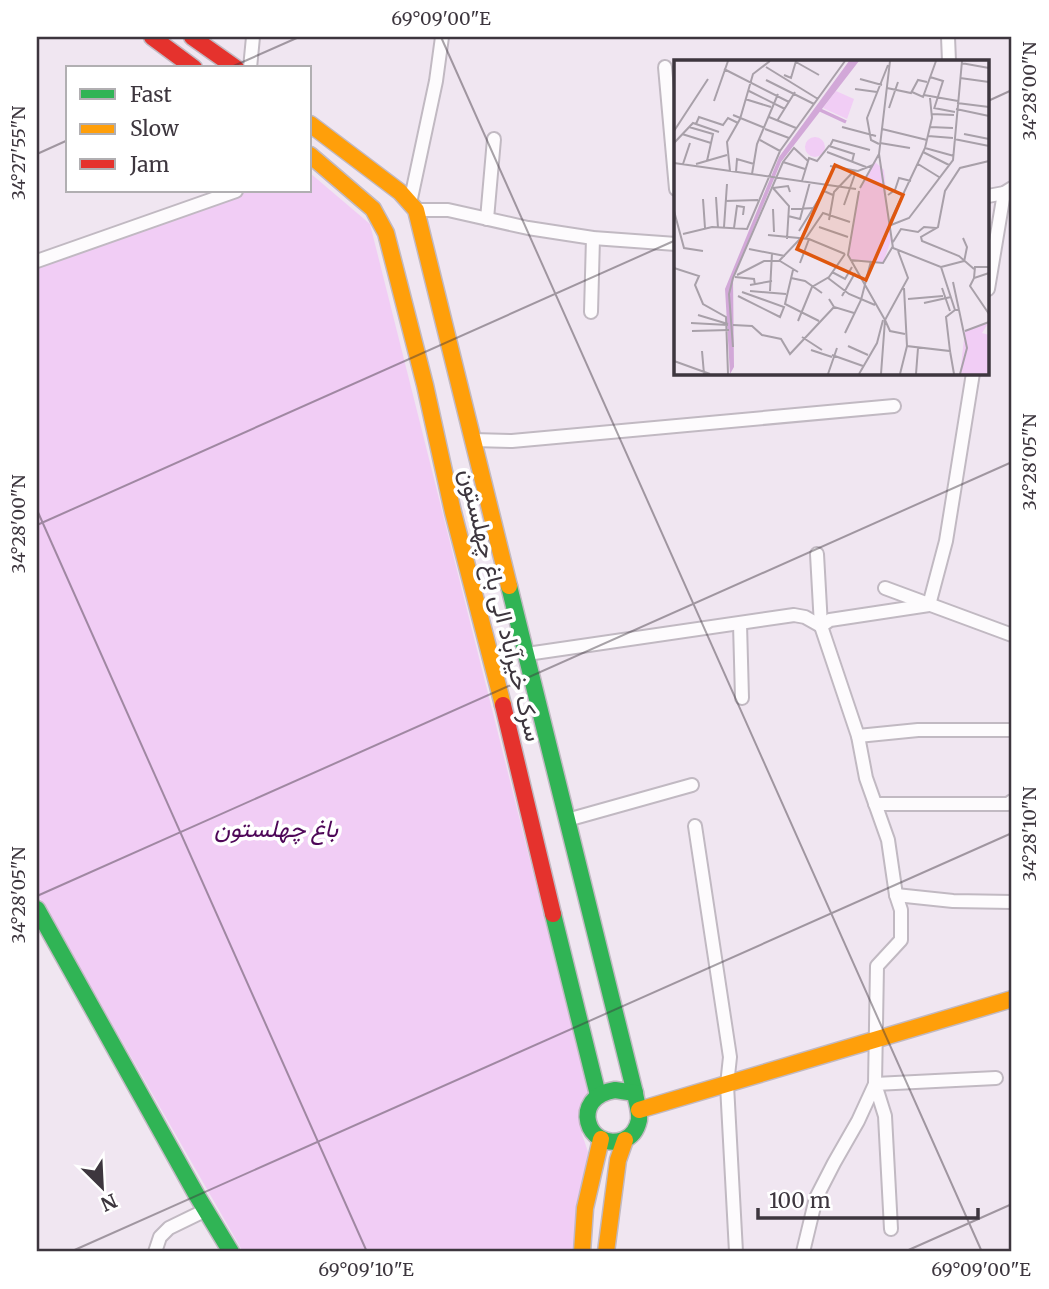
<svg xmlns="http://www.w3.org/2000/svg" width="1049" height="1289" font-family="Merriweather,Vazirmatn,serif">
<style>
.green{fill:#f1cdf5}
.lines{fill:none;stroke-linecap:round;stroke-linejoin:round}
.street-casing{stroke:#c1b9c2;stroke-width:16}
.fast-casing{stroke:#c1b9c2;stroke-width:19}
.slow-casing{stroke:#c1b9c2;stroke-width:19}
.jam-casing{stroke:#c1b9c2;stroke-width:19}
.street{stroke:#fdfbfd;stroke-width:12}
.fast{stroke:#30b455;stroke-width:16}
.slow{stroke:#ff9f0a;stroke-width:16}
.jam{stroke:#e5322d;stroke-width:16}
.ticks{fill:none;stroke:#3d363e;stroke-width:2;stroke-opacity:0.45}
.labels{text-anchor:middle;dominant-baseline:central;stroke-width:7;stroke-linejoin:round;paint-order:stroke}
.street-label{font-size:24px;fill:#3d363e;stroke:#fff}
.park-label{font-size:24px;font-style:italic;fill:#4e0758;stroke:#fff}
.inset-river{fill:none;stroke:#d2a8d8;stroke-width:3.5}
.inset-road{fill:none;stroke:#a8a0a9;stroke-width:2}
.view{fill:#df570e;fill-opacity:0.15;stroke:#df570e;stroke-width:3.5}
.inset-edge{fill:none;stroke:#3d363e;stroke-width:3.5}
.neatline{fill:none;stroke:#3d363e;stroke-width:2.5}
.ticks-label{font-size:18px;text-anchor:middle;fill:#3d363e}
</style>
<rect width="100%" height="100%" fill="#f0e6f1"/>
<path class="green" d="M310,173l60,51 218,867 -6,24v19l6,18 -11,100h-334l-206,-359v-634l198,-68h75z"/>
<g class="lines">
<defs>
<g id="street">
<path d="M948,37l1,24"/>
<path d="M665,67l11,122"/>
<path d="M250,68l3,-31"/>
<path d="M988,196l16,-3 8,-5"/>
<path d="M410,203l26,-122 6,-44"/>
<path d="M416,210h32l80,18 65,10 83,6"/>
<path d="M487,219l7,-80"/>
<path d="M37,261l199,-70"/>
<path d="M988,289l16,-96"/>
<path d="M591,312l2,-74"/>
<path d="M473,440l39,1 382,-35"/>
<path d="M885,588l127,47"/>
<path d="M740,624l2,74"/>
<path d="M821,626l9,-6 99,-15 17,-64 27,-168"/>
<path d="M527,654l267,-39 11,2 16,9"/>
<path d="M858,736l60,-6h94"/>
<path d="M875,804h133l4,-3"/>
<path d="M567,820l125,-35"/>
<path d="M695,826l35,231 -3,28 9,167"/>
<path d="M896,895l57,6 59,1"/>
<path d="M891,1229l-6,-113 -10,-32 121,-6"/>
<path d="M155,1252l5,-15 9,-9 37,-18"/>
<path d="M803,1252l13,-54 18,-35 24,-42 17,-37 2,-118 24,-26v-30l-5,-15 -8,-55 -22,-62 -8,-42 -37,-110 -4,-72"/>
</g>
<g id="fast">
<path d="M509,586l126,507"/>
<path d="M37,909l159,285 35,58"/>
<path d="M553,914l45,181"/>
<path d="M615,1090l20,3c1,8 5,18 4,27 -2,9 -7,17 -16,20 -36,12 -54,-43 -8,-50z"/>
</g>
<g id="slow">
<path d="M310,124l90,68 16,18 93,376"/>
<path d="M310,155l63,54 13,24 39,152 28,127 50,193"/>
<path d="M639,1110l373,-111"/>
<path d="M582,1252l3,-44 16,-69"/>
<path d="M606,1252l12,-92 7,-20"/>
</g>
<g id="jam">
<path d="M152,37l42,31"/>
<path d="M192,37l44,31"/>
<path d="M503,705l50,209"/>
</g>
</defs>
<use href="#street" class="street-casing"/>
<use href="#fast" class="fast-casing"/>
<use href="#slow" class="slow-casing"/>
<use href="#jam" class="jam-casing"/>
<use href="#street" class="street"/>
<use href="#fast" class="fast"/>
<use href="#slow" class="slow"/>
<use href="#jam" class="jam"/>
</g>
<path class="ticks" d="M441,37l541,1215M229,68l70,-31M988,101l24,-11M37,154l31,-14M37,510l330,742M37,525l639,-285M37,896l975,-434M70,1252l942,-419M904,1252l108,-48"/>
<g class="labels">
<g class="street-label">
<text transform="translate(501 605) rotate(76)">سرک خیرآباد الی باغ چهلستون</text>
</g>
<g class="park-label">
<text x="276" y="828">باغ چهلستون</text>
</g>
</g>
<g transform="translate(674 60)">
<rect width="315" height="315" fill="#f0e6f1"/>
<path d="M162,31l18,8 -7,20 -24,-11zM131 87a10 10 0 1 1 20 0a10 10 0 1 1-20 0ZM201,102l9,8 7,70 -8,23 -32,-3 -3,-6 11,-63zM315,262l-7,11 7,2v39h-29l5,-43z" fill="#f1cdf5"/>
<path d="M175,1h10l-78,101 -48,116 1,89 -4,7 -5,-85 54,-132z" fill="#d2a8d8"/>
<path class="inset-river" d="M144,49l28,13"/>
<path class="inset-road" d="M122,2l23,13M287,3l28,5M92,7l52,32M50,9l65,33M110,15l7,3 5,-17M256,17l13,4 -9,28M286,18l29,4M186,19l22,6M92,20l48,24M213,28l24,5 7,-13 9,2M181,29l22,3M75,31l36,18M238,32l11,5 13,-36M250,35l34,6M71,39l26,8M40,41l14,-40M283,43l32,4M215,48l9,-26M260,48l21,4M282,49l33,7M258,54l22,1M59,55l32,13M95,57l27,11M103,61l18,-29M22,64l3,-7 24,8 5,-7 10,5M15,67l24,7 -6,27M168,67l34,9M256,67l23,1M91,69l24,9M208,69l45,11M0,71l34,-52M8,74l29,9M290,74l25,5M254,76l25,2M280,79l35,7M86,80l20,11M0,83l19,-20 26,9M206,83l30,5M205,84l-8,-4 -4,-22 21,-53M156,86l3,-6 37,10M251,88l29,8M153,92l39,15M249,92l26,13M205,94l14,94 48,19 14,43h4l8,38 -7,26M109,102l22,7M0,103l182,26M9,104l7,-21M22,104l31,-9M244,104l21,13M156,106l28,5 15,-6M56,111l-3,-29 13,-23 13,-45 17,-13M62,112l1,-13 17,5M78,114l5,-30 21,-50M128,121l7,-23 8,3 12,-15 25,8 -2,8M99,128l16,18 -2,33M99,128l15,-2 2,6M186,128l19,-34 11,-93M185,131l-11,64 37,65 -4,54M214,135l7,-5 4,-12 12,3M42,137l2,31M29,139l2,29M51,141l33,-1M170,145l11,-31M99,149l1,23M117,149l25,-1M0,151l10,37 19,3M114,156l12,3 10,-37M155,160l5,-28 20,-21M216,162l35,-74 7,-30 -2,-20M217,165l18,-7 44,-58 9,-99M50,167l3,-43M145,167l29,10M60,168l3,-22 7,1 -1,8M125,171l25,-40 9,4M9,174l29,-7 35,2 33,-78 65,-90M94,175l41,4 36,15M132,178l17,-25 27,9M289,178l4,9 -3,15M219,182l8,-13 17,3 6,-5 12,1M75,189l36,7M224,191l10,27 -23,42 5,11 15,3M176,200l33,3 10,-17M106,201l18,11M126,203l9,-24M267,207l23,-6M0,208l25,8 -4,9 8,19 23,13 2,57M300,209l-15,-13 -37,-15 -1,-4 17,-10 7,-36 15,-23 29,-7M119,210l-8,34 34,17M158,212l13,7 7,-12M315,213l-15,5 -4,8 19,28M63,215l27,-14h15l21,-22M61,217l19,2 1,6M117,218l14,3 17,12M154,218l21,16 26,11M300,218l1,-11h14M279,222l6,28M76,225l22,-4M230,228l3,58 43,5 -4,-34 9,-7M268,228l8,23M76,231l36,3M96,231l2,-38M64,236l42,21 4,-10 -42,-15M168,236l13,-23M155,239l5,8 20,6M234,239l35,-3M250,243l27,-6M24,255l30,9M124,261l14,-34 17,-10 16,-23M17,263l37,2M59,265l19,1 10,9 19,4 9,15 44,-47M18,271l37,-1M291,271l24,-9M171,273l16,-33 10,-39M128,277l20,13M174,286l20,9M59,287l-4,-53 4,-16 50,-116 11,-14 14,13M137,290l21,7M28,291l2,23M276,291l4,23M158,295l31,11M0,301l36,13M154,314l9,-26M185,314l18,-31 6,-23M226,314l7,-28M242,314l2,-26"/>
<path class="view" d="M161,105l68,30 -37,85 -69,-31z"/>
<rect width="315" height="315" class="inset-edge"/>
</g>
<rect width="1049" height="1289" fill="none" stroke="#ffffff" stroke-width="77"/>
<rect x="66" y="66" width="245" height="126" fill="#ffffff" stroke="#b1afb2" stroke-width="2"/>
<rect x="80" y="89" width="35" height="10" fill="#30b455" stroke="#b1afb2" stroke-width="2"/>
<text x="130" y="102" font-size="21" fill="#3d363e">Fast</text>
<rect x="80" y="124" width="35" height="10" fill="#ff9f0a" stroke="#b1afb2" stroke-width="2"/>
<text x="130" y="136" font-size="21" fill="#3d363e">Slow</text>
<rect x="80" y="159" width="35" height="10" fill="#e5322d" stroke="#b1afb2" stroke-width="2"/>
<text x="130" y="172" font-size="21" fill="#3d363e">Jam</text>
<g transform="translate(102 1187) rotate(156)" stroke="#ffffff" stroke-width="5" paint-order="stroke">
<path d="M0-5L12 26L0 18L-12 26Z" fill="#3d363e"/>
<text y="-10" font-size="19" font-weight="bold" text-anchor="middle" fill="#3d363e">N</text>
</g>
<path d="M758 1208v10h220v-10" fill="none" stroke="#3d363e" stroke-width="3.5"/>
<text x="769" y="1208" font-size="21" fill="#3d363e" stroke="#ffffff" stroke-width="5" paint-order="stroke">100 m</text>
<rect x="38" y="38" width="972" height="1212" class="neatline"/>
<g class="ticks-label">
<text x="441" y="25">69°09'00"E</text>
<text transform="translate(1030 91) rotate(-90)" y="6">34°28'00"N</text>
<text transform="translate(19 153) rotate(-90)" y="6">34°27'55"N</text>
<text transform="translate(1030 462) rotate(-90)" y="6">34°28'05"N</text>
<text transform="translate(19 524) rotate(-90)" y="6">34°28'00"N</text>
<text transform="translate(1030 834) rotate(-90)" y="6">34°28'10"N</text>
<text transform="translate(19 895) rotate(-90)" y="6">34°28'05"N</text>
<text x="366" y="1276">69°09'10"E</text>
<text x="981" y="1276">69°09'00"E</text>
</g>
</svg>
